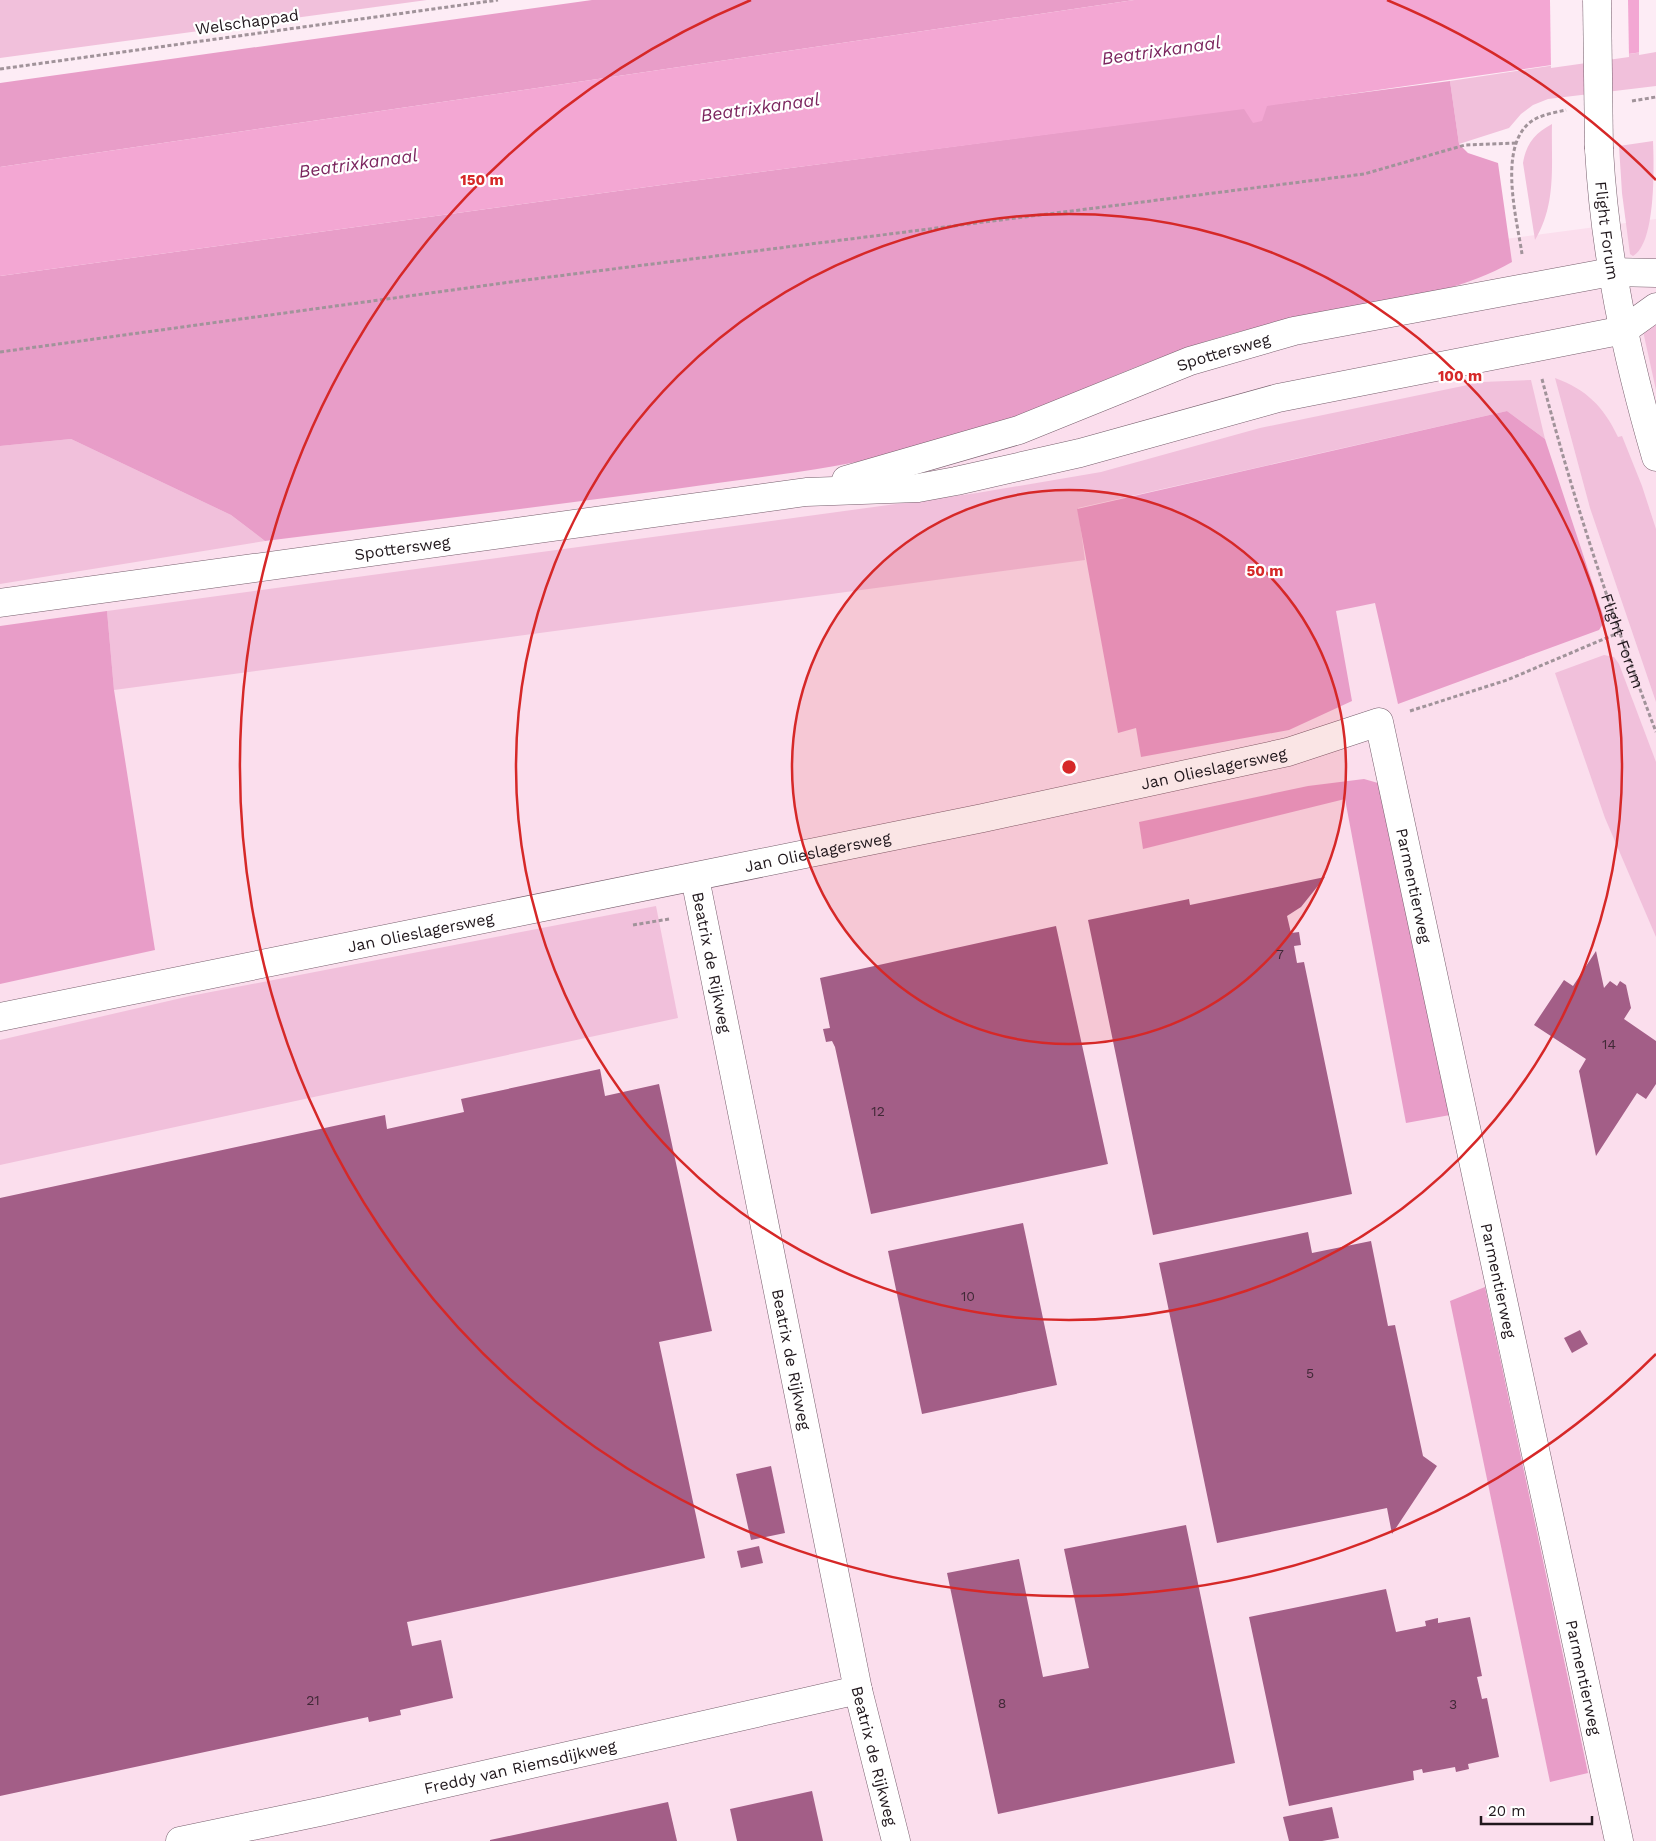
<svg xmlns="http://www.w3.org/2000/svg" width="1656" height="1841" font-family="'Work Sans',sans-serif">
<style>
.built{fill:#fbdeed}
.green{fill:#f1c0db}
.forest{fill:#e89dc8}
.water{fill:#f3a7d3}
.pier{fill:#fdecf5}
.building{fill:#a35e87}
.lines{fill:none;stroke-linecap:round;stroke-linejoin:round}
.street-casing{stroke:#775f6d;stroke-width:29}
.secondary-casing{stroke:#775f6d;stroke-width:29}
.path{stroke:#a1939a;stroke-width:3;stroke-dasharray:4 2.5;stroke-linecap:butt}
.street{stroke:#fff;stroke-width:28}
.secondary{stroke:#fff;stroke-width:28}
.secondary-bridge-casing{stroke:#775f6d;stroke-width:29;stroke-linecap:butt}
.secondary-bridge{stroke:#fff;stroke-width:28}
.ring{fill:none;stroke:#d62828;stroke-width:2.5}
.labels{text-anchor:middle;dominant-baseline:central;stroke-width:4.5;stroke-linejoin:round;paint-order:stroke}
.number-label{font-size:14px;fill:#412937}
.street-label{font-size:16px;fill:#20171c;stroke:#fff}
.water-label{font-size:18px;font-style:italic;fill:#7c265f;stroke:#fff}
.centre{fill:#d62828;stroke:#fff;stroke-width:2.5}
.ring-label{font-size:15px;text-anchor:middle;font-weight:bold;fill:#d62828;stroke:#fff;stroke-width:4.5;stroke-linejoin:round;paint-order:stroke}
</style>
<rect width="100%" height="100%" fill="#fdecf5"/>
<path class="built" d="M1656,219v1622h-1656v-1403z"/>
<g class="green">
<path d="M0,0h427l-427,58z"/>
<path d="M1656,50v36l-108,13 -15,6 -12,9 -12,14 -50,16 -9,-63z"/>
<path d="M1552,124c-1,41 5,79 -17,116l-12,-77c3,-19 12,-30 29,-39z"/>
<path d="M1653,141c1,24 3,102 -20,115l-3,-2 -8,-61 -3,-47z"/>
<path d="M1656,323v67l-13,-59z"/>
<path d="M1555,378c31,11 49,29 63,59l4,-1 20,50 14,43v173l-66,-194z"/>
<path d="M1531,380l14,59 -38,-28 -429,97 7,52 -971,130 -7,-79 870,-118 124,-21 159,-44 222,-46z"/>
<path d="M71,439l160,76 34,26 -265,43v-138z"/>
<path d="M1604,655l10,2 5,7 37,98v175l-51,-119 -50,-145z"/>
<path d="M656,906l22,112 -678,147v-125l190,-44z"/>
</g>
<g class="forest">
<path d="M592,0h542l-1134,167v-84z"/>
<path d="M1450,81l9,63 9,9 30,10 14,99c-44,25 -92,34 -141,43 -55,10 -110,19 -164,36 -102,33 -197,87 -303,111 -75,18 -153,26 -229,37 -137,18 -274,35 -410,52l-34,-26 -160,-76 -71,7v-170l676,-93z"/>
<path d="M1507,411l38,28 60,182 -6,9 -201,74 -23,-101 -39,8 16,90 -63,29 -148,27 -5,-29 -18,5 -41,-224z"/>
<path d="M107,611l7,79 41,260 -155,34v-358z"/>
<path d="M1364,779l14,4 72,332 -44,8 -61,-324 -202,50 -4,-27 169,-36z"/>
<path d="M1485,1287l103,486 -38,9 -100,-481z"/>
</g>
<path class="water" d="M1134,0h522v50l-389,56 -5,15 -9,2 -9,-14 -568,74 -676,93v-109z"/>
<g class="pier">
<path d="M1550,0h78l1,57 -78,11z"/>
<path d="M1639,0h17v52l-17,3z"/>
</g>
<g class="building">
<path d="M1325,877l-24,30 -14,9 4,17 8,-1 2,13 -7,1 3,17 7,-1 48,232 -199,41 -65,-315 101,-21 1,6z"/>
<path d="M1056,926l52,238 -237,50 -36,-167 -3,-6 -6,1 -3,-13 7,-1 -10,-50z"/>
<path d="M1596,951l8,37 6,-7 7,5 3,-5 6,4 5,23 -7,11 32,22v43l-10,15 -9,-6 -41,63 -17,-85 7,-12 -52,-34 30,-45 9,6z"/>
<path d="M600,1069l5,27 54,-12 53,247 -53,11 46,216 -298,64 5,24 29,-6 12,58 -53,12 1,5 -32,7 -1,-5 -368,79v-598l385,-83 2,14 77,-17 -3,-13z"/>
<path d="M1023,1223l34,162 -135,29 -34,-163z"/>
<path d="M1308,1232l4,21 59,-12 17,85 7,-1 28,131 14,10 -45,68 -5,-26 -170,35 -58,-280z"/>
<path d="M1580,1330l8,14 -16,9 -8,-15z"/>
<path d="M771,1466l14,67 -34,7 -15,-66z"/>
<path d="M1186,1525l49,238 -237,51 -51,-241 72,-14 24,118 46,-9 -25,-119z"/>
<path d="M759,1546l4,17 -22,5 -4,-17z"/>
<path d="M1386,1589l10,43 30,-6 -1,-5 13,-3v5l32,-6 12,59 -5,1 5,22 5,-1 12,59 -31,7 1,5 -13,3 -1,-5 -32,6 -1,-4 -9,2 1,9 -125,26 -40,-189z"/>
<path d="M812,1791l11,50h-86l-7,-32z"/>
<path d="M668,1802l9,39h-187v-1z"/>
<path d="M1332,1807l7,31 -17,3h-33l-6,-24z"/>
</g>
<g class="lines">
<defs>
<g id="street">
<path id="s2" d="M695,878l163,812 38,151"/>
<path id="s3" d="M0,1017l983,-199 305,-66 91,-30 240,1119"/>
<path id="s4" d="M180,1841l144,-30 534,-121"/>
</g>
<g id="secondary">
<path id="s5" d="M1599,149c6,107 27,205 57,308"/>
<path id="s6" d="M846,480l173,-50 171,-69 104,-30 317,-59 45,1"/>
<path id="s7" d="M0,603l806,-111 112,-4 38,-7 124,-28 198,-55 346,-68 32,-23"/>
</g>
</defs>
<use href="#street" class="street-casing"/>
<use href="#secondary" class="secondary-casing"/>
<g class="path">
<path d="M0,69l498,-69"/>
<path d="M1632,101l24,-4"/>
<path d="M1522,254c-5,-34 -23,-101 5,-129 10,-10 26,-12 39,-15"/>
<path d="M0,352l518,-71 846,-107 101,-29 51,-2"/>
<path id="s1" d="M1542,379c31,120 70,237 114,353"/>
<path d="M1410,711l97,-31 111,-47"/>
<path d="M633,925l36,-6"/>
</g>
<use href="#street" class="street"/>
<use href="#secondary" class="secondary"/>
<defs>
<path id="secondary-bridge" d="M1597,0l2,149"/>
</defs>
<use href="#secondary-bridge" class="secondary-bridge-casing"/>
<use href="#secondary-bridge" class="secondary-bridge"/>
</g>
<circle cx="1069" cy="767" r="277" fill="#d62828" fill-opacity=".12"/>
<g class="ring">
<circle cx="1069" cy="767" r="277"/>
<circle cx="1069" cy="767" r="553"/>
<path d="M1656 1354A830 830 0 1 1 751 0M1387 0A830 830 0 0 1 1656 180"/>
</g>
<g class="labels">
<g class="number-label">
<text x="1280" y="954">7</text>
<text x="1609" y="1044">14</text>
<text x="878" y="1111">12</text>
<text x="968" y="1296">10</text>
<text x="1310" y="1373">5</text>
<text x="313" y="1700">21</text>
<text x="1002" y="1703">8</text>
<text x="1453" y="1704">3</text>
</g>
<g class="street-label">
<text transform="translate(247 22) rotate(-8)">Welschappad</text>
<text stroke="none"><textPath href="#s5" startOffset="82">Flight Forum</textPath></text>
<text stroke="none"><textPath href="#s6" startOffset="399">Spottersweg</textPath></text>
<text stroke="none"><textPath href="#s7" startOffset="406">Spottersweg</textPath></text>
<text stroke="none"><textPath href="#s1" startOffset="274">Flight Forum</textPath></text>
<text stroke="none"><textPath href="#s3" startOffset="1239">Jan Olieslagersweg</textPath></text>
<text stroke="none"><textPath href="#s3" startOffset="834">Jan Olieslagersweg</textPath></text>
<text stroke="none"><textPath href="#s3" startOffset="1578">Parmentierweg</textPath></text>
<text stroke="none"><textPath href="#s3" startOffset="429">Jan Olieslagersweg</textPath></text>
<text stroke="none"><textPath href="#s2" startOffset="86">Beatrix de Rijkweg</textPath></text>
<text stroke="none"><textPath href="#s3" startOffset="1982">Parmentierweg</textPath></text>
<text stroke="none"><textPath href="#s2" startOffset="491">Beatrix de Rijkweg</textPath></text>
<text stroke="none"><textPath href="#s3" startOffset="2388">Parmentierweg</textPath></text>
<text stroke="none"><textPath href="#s2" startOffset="896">Beatrix de Rijkweg</textPath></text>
<text stroke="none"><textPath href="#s4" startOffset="348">Freddy van Riemsdijkweg</textPath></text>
</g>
<g class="water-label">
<text transform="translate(1161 50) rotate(-8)">Beatrixkanaal</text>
<text transform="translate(760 107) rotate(-8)">Beatrixkanaal</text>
<text transform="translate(358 163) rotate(-8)">Beatrixkanaal</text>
</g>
</g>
<circle cx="1069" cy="767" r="8" class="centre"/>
<g class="ring-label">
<text x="482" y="185">150 m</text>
<text x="1460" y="381">100 m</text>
<text x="1265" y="576">50 m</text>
</g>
<path d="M1481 1816v8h111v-8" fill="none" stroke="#20171c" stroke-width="2.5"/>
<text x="1488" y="1816" font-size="15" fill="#20171c" stroke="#ffffff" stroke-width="4" paint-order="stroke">20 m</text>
</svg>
